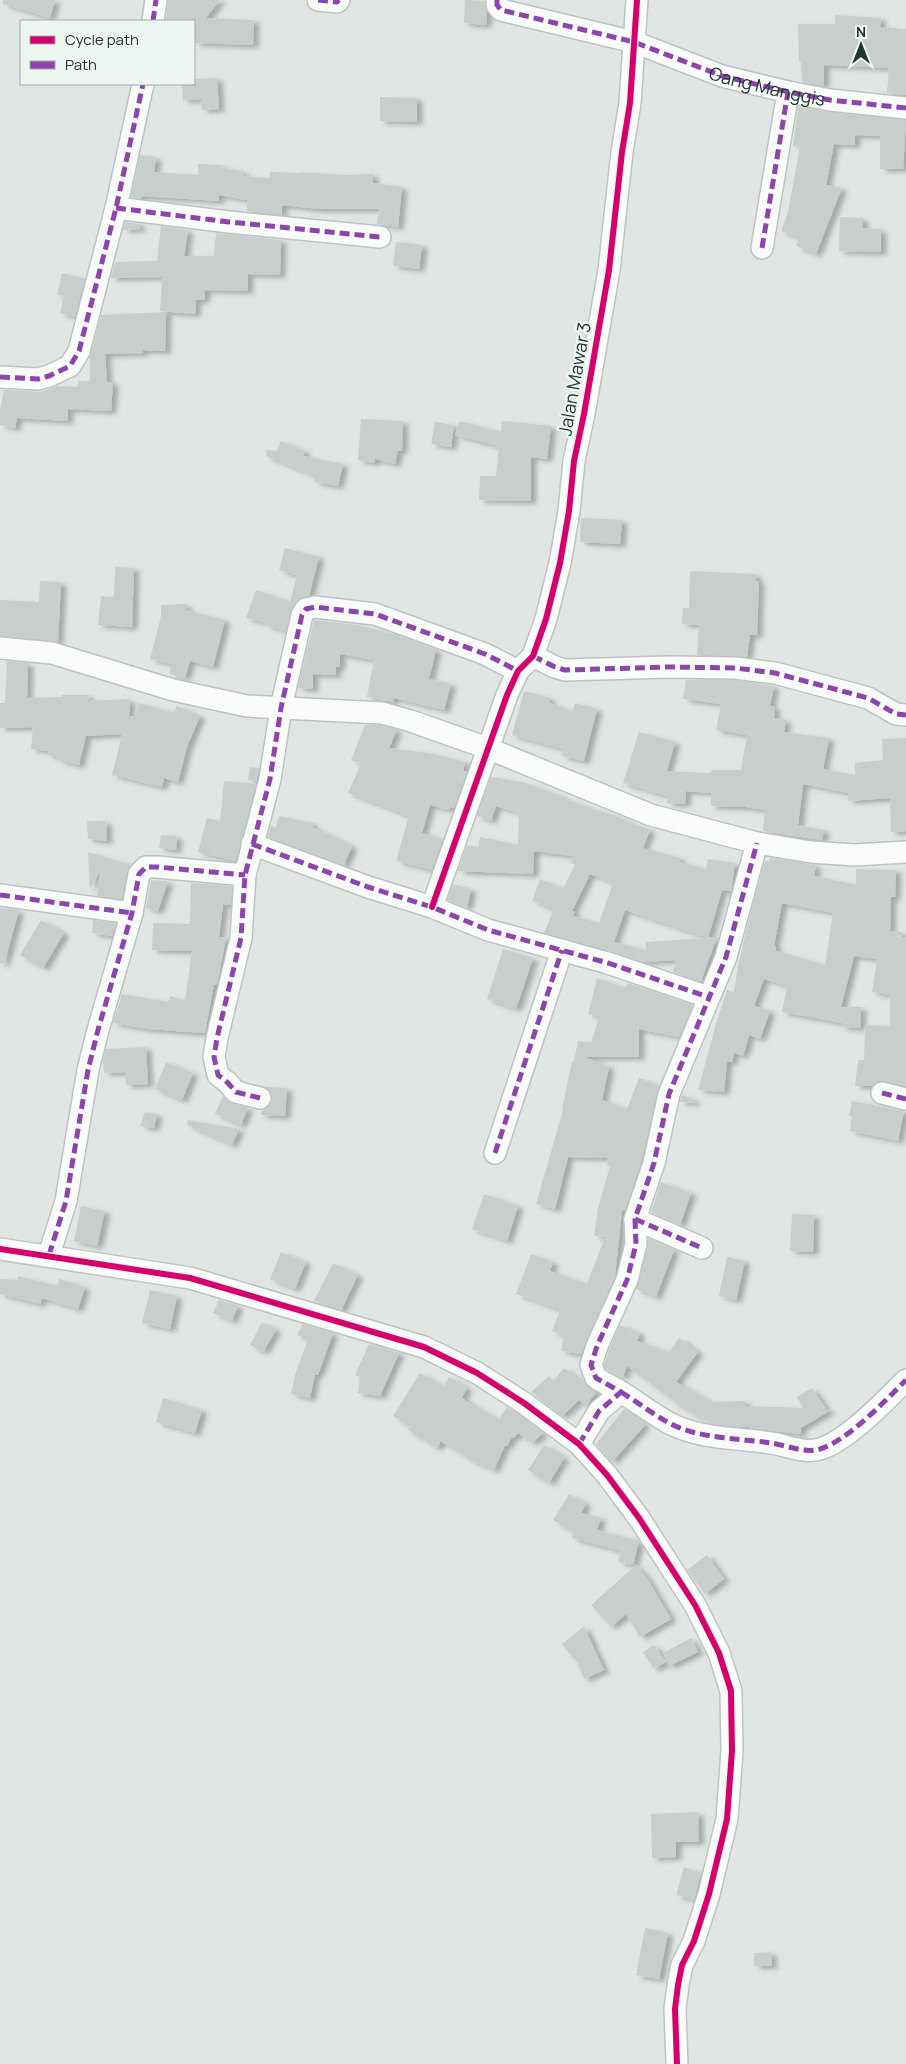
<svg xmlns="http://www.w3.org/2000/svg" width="906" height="2064" font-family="Manrope,sans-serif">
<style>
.building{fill:#c8cecb;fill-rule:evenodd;filter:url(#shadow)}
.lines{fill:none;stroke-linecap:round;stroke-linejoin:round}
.minor-casing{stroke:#bec3c1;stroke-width:24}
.minor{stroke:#fafbfb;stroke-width:21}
.quiet{stroke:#8e44ad;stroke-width:5;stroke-dasharray:10 5;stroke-linecap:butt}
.cycleway-casing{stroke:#eef6f2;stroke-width:9}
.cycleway{stroke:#d6006c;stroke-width:6}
.labels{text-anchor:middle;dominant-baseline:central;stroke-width:4.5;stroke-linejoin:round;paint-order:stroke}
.street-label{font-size:18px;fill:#203831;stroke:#eef6f2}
</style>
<defs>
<filter id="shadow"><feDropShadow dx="5.5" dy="3" stdDeviation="2.5" flood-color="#0004"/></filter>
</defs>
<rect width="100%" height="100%" fill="#e1e6e4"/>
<g class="building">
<path d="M3,0h52l-5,18 -47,-14z"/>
<path d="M168,0h52l-14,18 48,2 -1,25 -59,-2v-22h-28z"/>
<path d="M465,0l19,1 3,12 -1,12 -22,-2z"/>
<path d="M835,15l46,3 -1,9 26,2v66l-19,-2 2,-25 -65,-3v21l-22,-4 -1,-20h-2l-1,-38h37z"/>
<path d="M217,78l2,31 -17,1 -1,-11 -18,1 -1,-16h12v-5z"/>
<path d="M380,97l37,1v24l-37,-1z"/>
<path d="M798,107l31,5 77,8 -3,49h-23v-33l-25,-1v10l-21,-1 -8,41 16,3 -26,66 -20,-8 3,-8 -18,-7 7,-19 12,-65 -7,-1z"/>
<path d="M140,155l16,2 -2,15 44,3v-11l23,1v2l23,5 -1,4 27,2v-6l31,1v-1l42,3 30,-1v9l29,4 -4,40 -21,-3 2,-15h-60l-37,-4v10l-35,-4v-11l-28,-5v6l-77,-5 -1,3 -10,-2z"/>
<path d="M840,217l23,1v10l18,1v23l-42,-1z"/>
<path d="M125,222l15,2v5l-17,1z"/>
<path d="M161,226l27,4 -4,26h30l2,-23 65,7 -1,35 -32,-1v17l-43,-1 -1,10h-8l-1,14 -35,-3 2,-34 -51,1 4,-16 42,-1z"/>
<path d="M396,242l26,3 -3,24 -26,-3z"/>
<path d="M62,273l23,6 -10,38 -15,-4 4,-17 -7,-1z"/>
<path d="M166,312l-1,39 -22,-1v3l-38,1 2,28h6l-2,29 -43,-2v12l-51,-3 -2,10 -15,-3v-14l4,-21 37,2 16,-6 21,1v-6h12v-24l11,-42z"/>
<path d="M361,419l42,2 -1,30 -4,-1 -3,14 -20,-5v4l-17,-3z"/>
<path d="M459,421l42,11 1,-11 49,5 -4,33 -16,-2v44l-52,-1 1,-24h16l3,-30 -44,-11z"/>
<path d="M435,422l19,3 -3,22 -20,-3z"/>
<path d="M281,441l24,10 -2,5 40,8 -5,22 -24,-4 1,-6 -49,-20 1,-6 10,1z"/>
<path d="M581,518l41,2 -2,24 -40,-2z"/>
<path d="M285,548l34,9 -10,39 -13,6 -4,6 -6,23 -20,-6 1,-2 -21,-5 10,-28 34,12 7,-27 -18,-5z"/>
<path d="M115,567l19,1 -2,59 -34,-2 3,-29 13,1z"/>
<path d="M690,571l66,3v7h3l-2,54h-7l-3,22 -50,-2 2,-30 -17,-1 1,-16h6z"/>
<path d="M40,581l21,1 -3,60 -58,-6v-36l39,2z"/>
<path d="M186,604v6l39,10 -12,47 -23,-6 -5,17 -16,-5 3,-9 -22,-5 11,-43v-11z"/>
<path d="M314,620l43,5 43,11 36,14 -7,29 22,5 -7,26 -50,-12 -1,4 -26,-5 7,-37 -34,-6v13h-4v8l-23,-1v15l-15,-1z"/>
<path d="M7,661l21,2 -1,35 35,-1v-2h27l-1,6 42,-2 -1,17 6,1 4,-14 35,10 3,-7 23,10 -13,31 -9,35 -14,-4 -2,9 -50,-12 10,-41 -36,2 -7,29 -21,-5 1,-3 -11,-2 1,-4 -18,-2 2,-22 -33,1v-25h5z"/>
<path d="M686,680h48l40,6 -4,20 5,1 -1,11 12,2 -2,12 45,6 -6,31 32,6v-12l28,-3 -1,-21 24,-1v93l-15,1 -1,-34 -42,3v-8l-45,-9 -5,41 26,5 -2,10 -59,-9 2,-21 -19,-3 -35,-1v-13l-25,-2 -1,13 -18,-1v-7l-44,-13 16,-51 36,10 -8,29 44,2v-3h30l6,-35 -31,-5 5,-26 -38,-5z"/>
<path d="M524,691l26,7 -1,5 24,8 2,-8 22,6 -13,52 -22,-5 1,-7 -51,-14z"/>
<path d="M365,725h15l17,5 -8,18 39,5 37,9 -2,9 4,1 -13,36 -4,-1 -1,3 -19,-5 -8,28 21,6 -11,31 -36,-9 13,-45 -61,-23 13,-29 -10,-4z"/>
<path d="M250,767l9,1 -3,13 -8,-1z"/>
<path d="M491,777l30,5 41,14 -1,2 68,23 -1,1 22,8 -7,18 37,10 -1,4 27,7 2,-10 27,4 -4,28 -9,-1 -14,48 9,-1 -16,44 -28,-9 3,-12 -31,2 -101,-29 10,-24 -22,-8 8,-22 23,10 12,-25 -4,-1 2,-7 -39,-5 -1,23 -75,-3 9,-26 11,2 2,-10 38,8 1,-32 -23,-7 -5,15 -14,-5zM590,874l23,9 -14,40 -26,-7 2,-4 -3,-1zM625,910l83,28 -62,4v8l-32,-8z"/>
<path d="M224,781l32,3 -20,77 -38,-9 9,-34 13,3z"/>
<path d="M279,816l34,7 -1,4 40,19 -8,19 -76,-28 3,-11 5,2z"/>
<path d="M87,821h19l1,20 -19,-2z"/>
<path d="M161,835l16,1 -1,14 -17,-2z"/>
<path d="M88,852l42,13 -3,7 -5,27 -25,-3 3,-25 -10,18z"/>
<path d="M770,858l46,7 -2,11 42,9v-16l40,1 -1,27h-4l-1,34 12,1v5h4v149l-21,-5h-7l-6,5h-17l3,-26h6l1,-35 25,1v-31l-18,-3 5,-33 -23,-3 -13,51h20l-1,21 -18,-1v-4l-60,-11 5,-26 -23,-7 -10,27 16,5 -10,28 -11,-4 -6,21 -9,-3 -2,9 -5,-1 -3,31 -26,-2 18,-66 11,-34 7,3 4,-28 11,-46 16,-58 4,1zM782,903l51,10 -8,52 -49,-14v-5h-2z"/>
<path d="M151,880l17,1 -10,30 -12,-3z"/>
<path d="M191,883l41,3 -1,19 -8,-1 -4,33 7,1 -9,47 -3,-1 -9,49 -57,-4 -35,-6 9,-29 46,8 2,-6 15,5 7,-50 -40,-1 1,-27 37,1z"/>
<path d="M453,884l18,5 -4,19 -19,-8z"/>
<path d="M0,908l19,2 -15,54 -4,-1z"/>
<path d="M41,920l23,13 -21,35 -23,-13z"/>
<path d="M93,920l23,3 -4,13 -20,-3z"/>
<path d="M503,949l30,9 -17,51 -29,-10z"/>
<path d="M597,978l29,10 2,-5 65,22 -14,32 -40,-8v28h-54l24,10 -7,33 25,9 12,-31 20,8 -17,74 -17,51 -3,-1 -7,67 -34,77 -20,-3 3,-16 -12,-4 8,-21 -44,-16 15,-40 22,8 -3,9 37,13 18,-47 -11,-1 4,-28 12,-42h-3l1,-8 -40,-1 -13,52 -19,-5 27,-94 -1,-1 10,-48h2l4,-20 13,2 8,-26 -11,-3z"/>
<path d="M146,1047l2,37 -22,1 -1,-13 -21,1 -1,-12 3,-12z"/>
<path d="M166,1062l27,11 -11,27 -27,-11z"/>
<path d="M265,1087l22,1 -2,28 -24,-1 1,-5 7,-3 3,-6v-7z"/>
<path d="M682,1095l13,5 -1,3 -14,-1z"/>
<path d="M223,1096l9,8 16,4 -7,17 -26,-11z"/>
<path d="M852,1101l52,10 -6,30 -48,-10 2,-15h-3z"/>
<path d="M145,1112l12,2 -3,14 -14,-2z"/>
<path d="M188,1120l51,9 -7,16 -45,-20z"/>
<path d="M661,1182l30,11 -11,32 -29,-13z"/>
<path d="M484,1194l34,12 -11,35 -35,-12z"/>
<path d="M81,1206l24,5 -8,35 -23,-5z"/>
<path d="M792,1214l22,1 -1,37 -23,-1z"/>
<path d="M648,1238l26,12 -18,47 -20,-8 12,-42z"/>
<path d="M281,1252l25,10 -11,27 -25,-10z"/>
<path d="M727,1257l18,4 -9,39 -17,-4z"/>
<path d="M333,1263l25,12 -17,35 -27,-9z"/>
<path d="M18,1276l39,10 2,-7 26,8 -7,22 -36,-11 -2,6 -40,-10v-15l17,1z"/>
<path d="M150,1290l27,6 -7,33 -28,-6z"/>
<path d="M219,1300l19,6 -6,15 -19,-8z"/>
<path d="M262,1322l14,8 -13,22 -13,-7z"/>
<path d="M303,1324l30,9 -15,42 -3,-1 -5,24 -19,-4 4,-19 13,-36 -11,-4z"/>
<path d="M620,1325l20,8 -3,8 32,11 10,-14 19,14 -22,30 35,20 34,-1v5l58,2 -6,-11 15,-9 14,21 5,1 -30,18v6l-52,-6v-2l-11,1 -30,-4 -34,-21v-1l-47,-35 -4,11 -17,-8 -2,-4 5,-15z"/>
<path d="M369,1344l30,9 -19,43 -22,-3 2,-16 -5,-2z"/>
<path d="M564,1368l32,24 -10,14 -7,-6 -17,16 -31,-24 18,-16 4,5z"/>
<path d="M420,1373l23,14 6,-10 18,11 -5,9 4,4 32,20 9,-14 36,26 -11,10 -14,-10 -4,5 -2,-1 -5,9 -2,-1 -11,25 -23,-10 -30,-19 -4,7 -29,-18 2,-3 -17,-11z"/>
<path d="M163,1398l39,12 -7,23 -39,-11z"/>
<path d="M624,1409l21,16 -33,37 -16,-18z"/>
<path d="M544,1445l20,13 -15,25 -21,-13z"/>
<path d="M569,1494l17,10 -5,9 20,5 -4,12 42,11 -6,24 -15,-3 3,-11 -49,-13 1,-6 -20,-12z"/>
<path d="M707,1555l17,24 -19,15 -18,-24z"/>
<path d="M636,1565l11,13 24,41 -31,18 -14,-23 -15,13 -20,-22z"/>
<path d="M584,1626l20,44 -20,9 -7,-17 -15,-18z"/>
<path d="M691,1638l7,14 -29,14 -6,-13z"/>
<path d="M654,1645l12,17 -12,7 -11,-17z"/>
<path d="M698,1812l1,30h-23v15l-24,1 -1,-44z"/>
<path d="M684,1867l17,6 -7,27 -18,-5z"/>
<path d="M645,1928l23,5 -9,46 -23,-4z"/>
<path d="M771,1952l1,14h-18v-13z"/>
</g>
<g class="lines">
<defs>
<g id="minor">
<path d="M318,0l19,2 2,-2"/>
<path id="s1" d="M497,0v5l4,5 133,32 88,34 66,16 42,8 76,8"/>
<path d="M153,21l3,-21"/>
<path d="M116,208l113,14 151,15"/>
<path d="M762,248l26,-156"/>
<path d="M0,377l38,2 11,-3 21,-10 9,-15 37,-143 27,-124"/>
<path d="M0,648l52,5 121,37 74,16 135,7 29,8 76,27 164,67 106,28 54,9 43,3 52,-3"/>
<path d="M533,656l22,11 10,3 104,-3 66,1 40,5 93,25 28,16 10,1"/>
<path d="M252,844l116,43 64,20 56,23 120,33 100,34"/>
<path d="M0,895l132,18"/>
<path d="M432,907l75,-212 11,-24 15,-15 13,-37 14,-56 9,-52 5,-50 10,-47 25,-144 13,-118 8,-49 7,-103"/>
<path d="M882,1093l24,6"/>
<path d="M260,1098l-24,-6 -9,-10 -9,-7 -4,-18 3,-19 24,-100 4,-63 25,-96 11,-71 21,-93 4,-6 9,-2 60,7 110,40 33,17"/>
<path d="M495,1153l67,-203"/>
<path d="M635,1219l67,29"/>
<path d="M0,1249l190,29 234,69 53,26 47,30 55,41 28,31 32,43 56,87 24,48 12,38 1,60 -5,68 -18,75 -15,47 -12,24 -4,20 -3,24 2,55"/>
<path d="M49,1255l17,-54 22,-131 10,-40 34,-117 7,-39 7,-7h11l88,8"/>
<path d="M621,1392c16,10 32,22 48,31 30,16 69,15 102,20 15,2 34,11 49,6 27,-8 65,-48 86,-69"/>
<path d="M579,1444l20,-33 22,-19 -25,-14 -5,-13 6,-19 30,-66 9,-36 -1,-25 19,-56 15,-69 57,-137 31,-114"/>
</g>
</defs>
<use href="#minor" class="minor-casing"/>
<use href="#minor" class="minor"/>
<g class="quiet">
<path d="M318,0l19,2 2,-2"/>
<path d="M497,0v5l4,5 133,32 88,34 66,16 42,8 76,8"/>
<path d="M153,21l3,-21"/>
<path d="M116,208l113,14 151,15"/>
<path d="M762,248l26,-156"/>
<path d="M0,377l38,2 11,-3 21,-10 9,-15 37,-143 27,-124"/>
<path d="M533,656l22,11 10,3 104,-3 66,1 40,5 93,25 28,16 10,1"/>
<path d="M252,844l116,43 64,20 56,23 120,33 100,34"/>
<path d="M0,895l132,18"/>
<path d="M882,1093l24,6"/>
<path d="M260,1098l-24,-6 -9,-10 -9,-7 -4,-18 3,-19 24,-100 4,-63 25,-96 11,-71 21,-93 4,-6 9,-2 60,7 110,40 33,17"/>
<path d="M495,1153l67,-203"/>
<path d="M635,1219l67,29"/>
<path d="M49,1255l17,-54 22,-131 10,-40 34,-117 7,-39 7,-7h11l88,8"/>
<path d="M621,1392c16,10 32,22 48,31 30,16 69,15 102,20 15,2 34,11 49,6 27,-8 65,-48 86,-69"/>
<path d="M579,1444l20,-33 22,-19 -25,-14 -5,-13 6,-19 30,-66 9,-36 -1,-25 19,-56 15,-69 57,-137 31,-114"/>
</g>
<defs>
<g id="cycleway">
<path d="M432,907l75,-212 11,-24 15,-15 13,-37 14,-56 9,-52 5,-50 10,-47 25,-144 13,-118 8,-49 7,-103"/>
<path d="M0,1249l190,29 234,69 53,26 47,30 55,41 28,31 32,43 56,87 24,48 12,38 1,60 -5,68 -18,75 -15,47 -12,24 -4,20 -3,24 2,55"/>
</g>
</defs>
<use href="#cycleway" class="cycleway-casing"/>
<use href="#cycleway" class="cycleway"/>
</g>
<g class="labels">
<g class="street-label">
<text stroke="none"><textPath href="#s1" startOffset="289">Gang Manggis</textPath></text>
<text transform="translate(574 379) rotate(-80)">Jalan Mawar 3</text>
</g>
</g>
<rect x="20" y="20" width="175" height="65" fill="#eef6f2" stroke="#9caaa5"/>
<rect x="30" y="36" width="25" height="8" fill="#d6006c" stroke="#9caaa5"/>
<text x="65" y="45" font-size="15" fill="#203831">Cycle path</text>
<rect x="30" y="61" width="25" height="8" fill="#8e44ad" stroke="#9caaa5"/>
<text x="65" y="70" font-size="15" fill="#203831">Path</text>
<g transform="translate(861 45)" stroke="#eef6f2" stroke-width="4" paint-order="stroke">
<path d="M0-4L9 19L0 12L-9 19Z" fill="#203831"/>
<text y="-8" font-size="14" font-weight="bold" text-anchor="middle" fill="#203831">N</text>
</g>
</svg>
